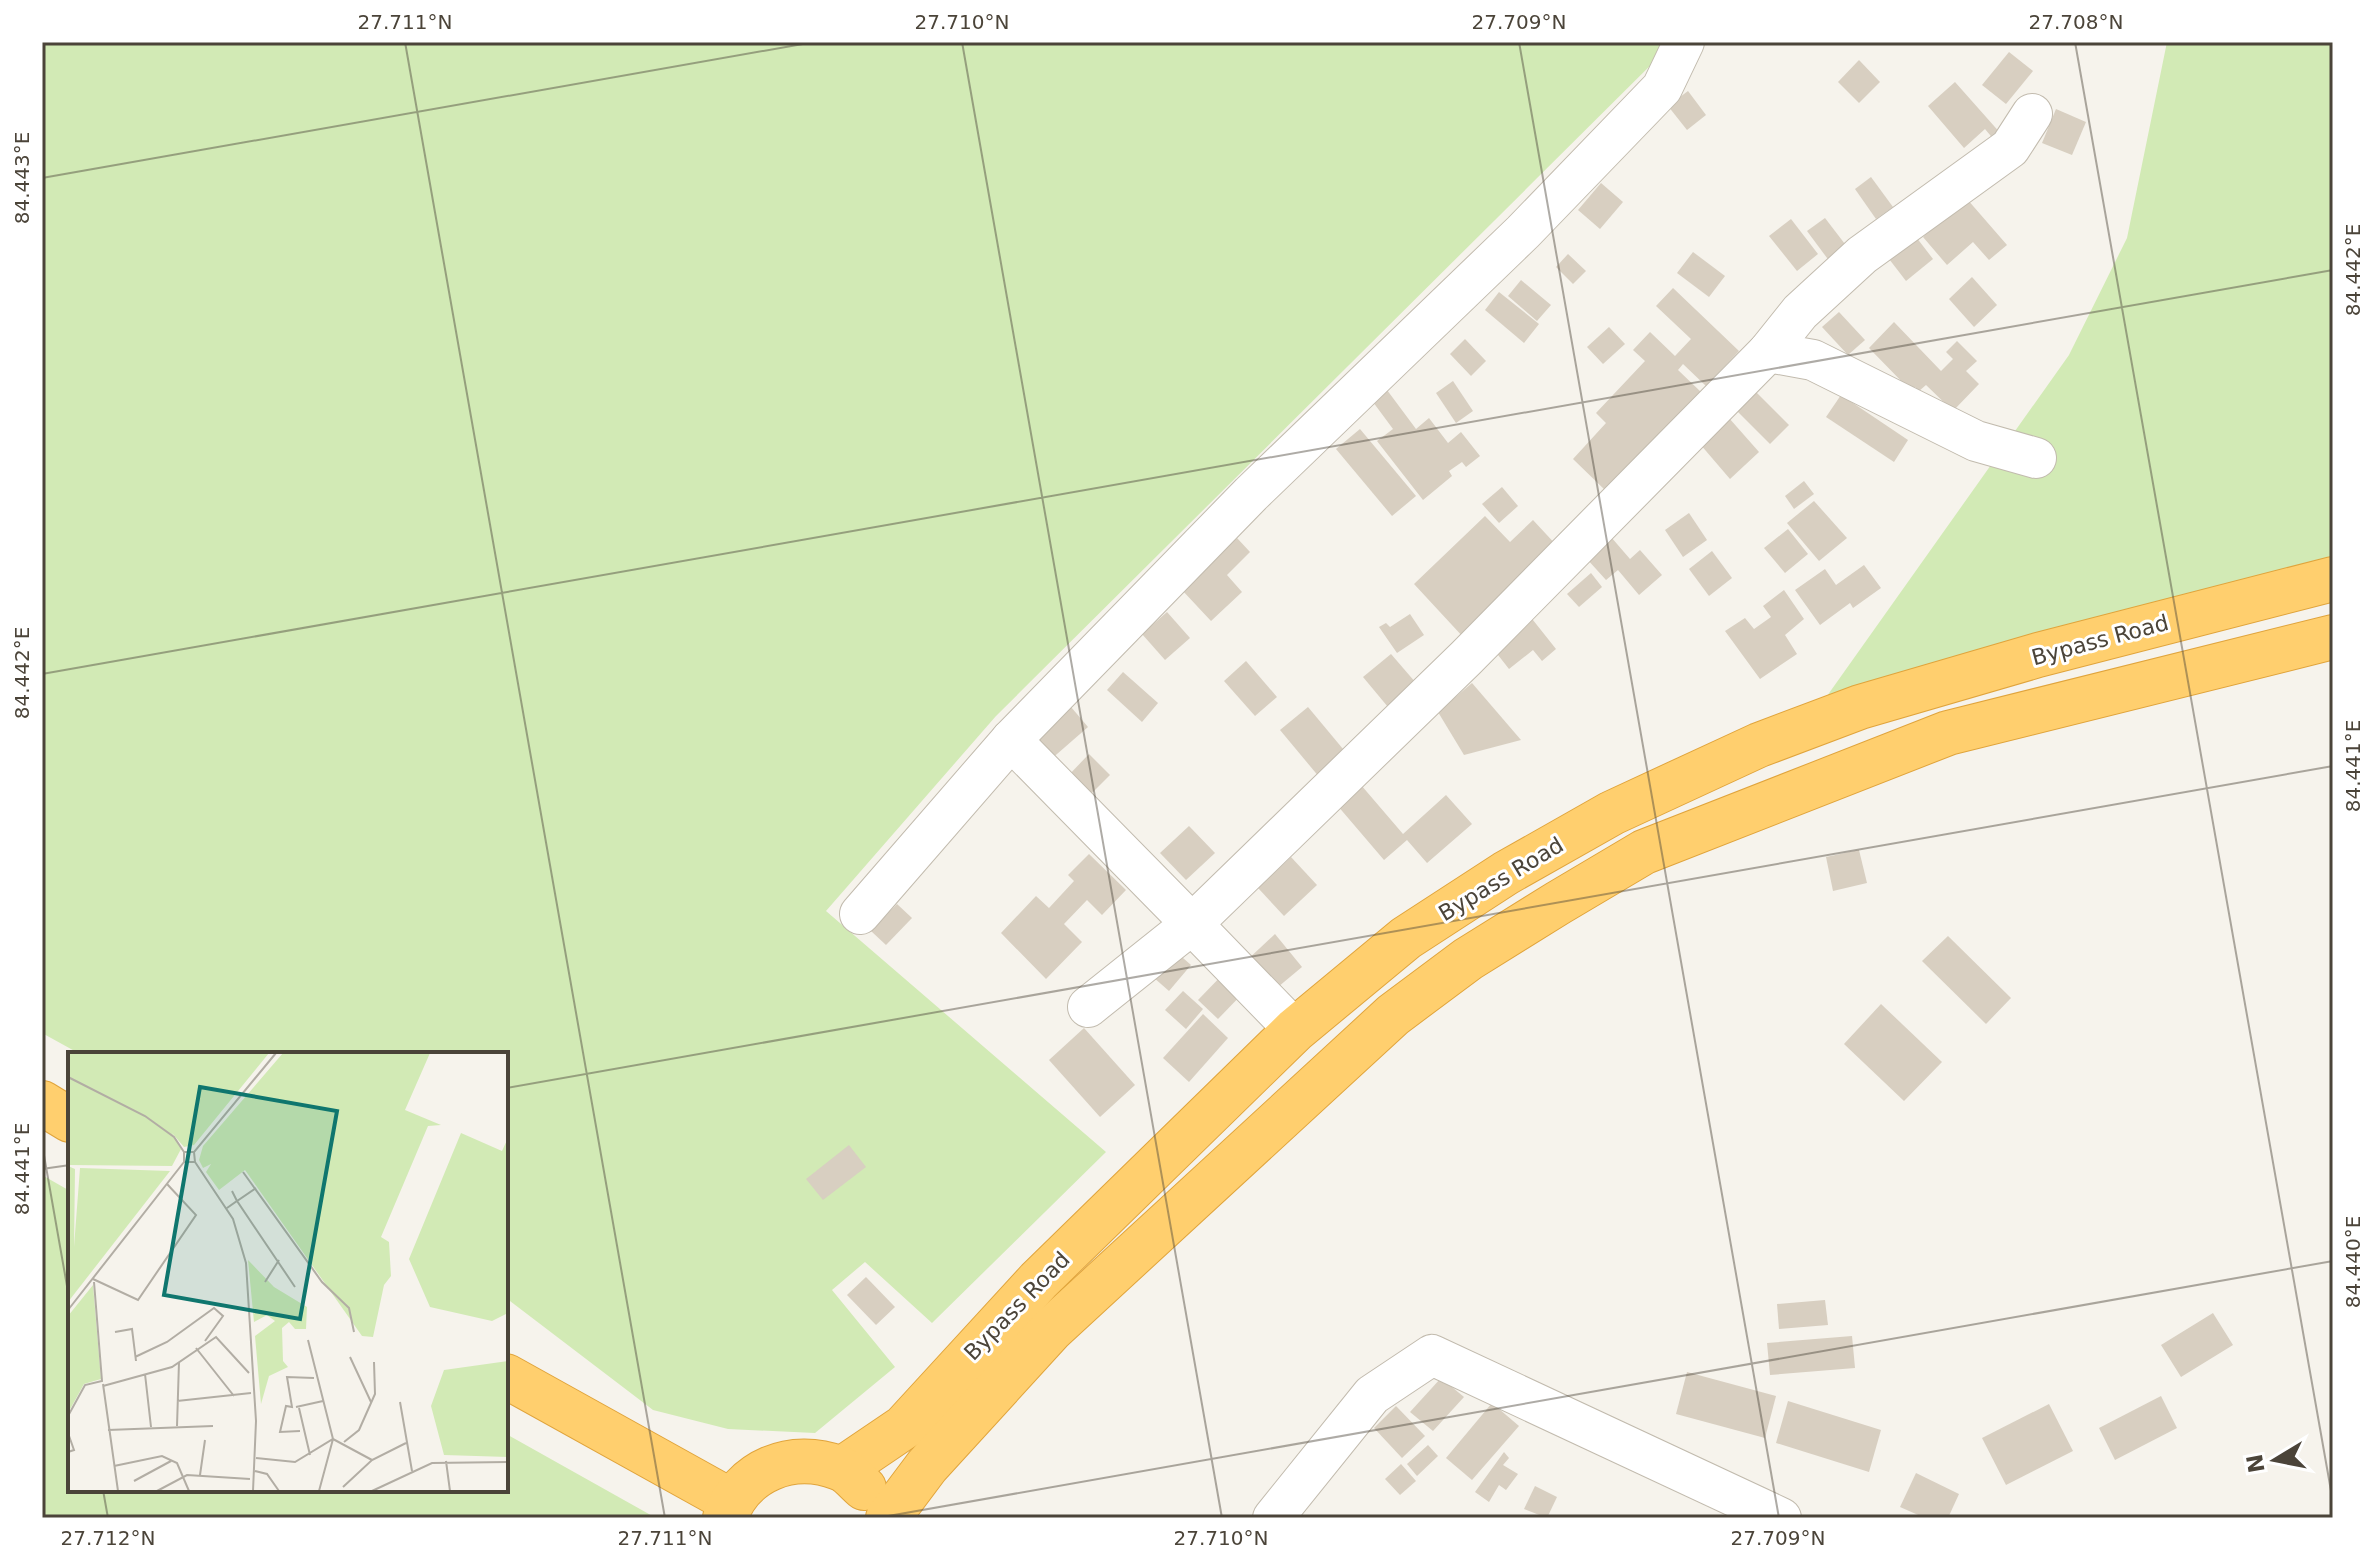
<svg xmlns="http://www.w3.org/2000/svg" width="2375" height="1560" font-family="'DejaVu Sans',sans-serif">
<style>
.green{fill:#d2eab5}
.building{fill:#d8cfc1}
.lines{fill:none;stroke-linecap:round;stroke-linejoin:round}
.street-casing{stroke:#c2bbae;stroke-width:42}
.highway-casing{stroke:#e0a43c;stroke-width:46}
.street{stroke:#fff;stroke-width:40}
.highway{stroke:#ffcf6e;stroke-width:44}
.ticks{fill:none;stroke:#4b4439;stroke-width:2;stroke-opacity:0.45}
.labels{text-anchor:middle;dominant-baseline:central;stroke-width:6;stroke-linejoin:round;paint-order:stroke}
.street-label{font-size:22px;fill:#4b4439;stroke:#fff}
.inset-road{fill:none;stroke:#b2ada4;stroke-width:2}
.view{fill:#0f766e;fill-opacity:0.15;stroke:#0f766e;stroke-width:4}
.inset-edge{fill:none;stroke:#4b4439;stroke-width:4}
.neatline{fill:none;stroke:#4b4439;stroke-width:3}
.ticks-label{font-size:20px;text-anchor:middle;fill:#4b4439}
</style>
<rect width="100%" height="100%" fill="#f6f3ec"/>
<g class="green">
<path d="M42,42h1632l-678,674 -170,195 280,241 -174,171 -67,-61 -33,28 63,77 -80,66 -87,-4 -75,-19 -147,-112v-244h-426l-38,-21z"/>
<path d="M2167,42h166v514l-506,140 242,-341 58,-117z"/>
<path d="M42,1175l28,16v299h436v-56l150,84h-614z"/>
</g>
<g class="building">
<path d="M2009,52l24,19 -27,33 -24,-19z"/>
<path d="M1859,60l21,22 -21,21 -21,-21z"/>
<path d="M1955,82l47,53 -7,6 -10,-12 -21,19 -36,-42z"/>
<path d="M1688,91l18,24 -19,15 -19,-24z"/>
<path d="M2056,109l30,13 -14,33 -30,-12z"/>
<path d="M1871,177l22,30 -17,12 -21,-30z"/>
<path d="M1601,183l22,19 -23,27 -22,-19z"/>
<path d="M1967,199l40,46 -18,15 -16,-18 -26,23 -24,-28z"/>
<path d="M1825,218l23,30 -18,14 -23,-31z"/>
<path d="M1791,219l27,35 -21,17 -28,-35z"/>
<path d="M1913,233l20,26 -27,22 -20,-26z"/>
<path d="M1693,252l32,24 -16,21 -32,-24z"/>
<path d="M1568,254l18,17 -13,13 -17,-17z"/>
<path d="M1972,277l25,28 -23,22 -25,-28z"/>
<path d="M1521,280l30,25 -14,16 -29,-25z"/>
<path d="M1673,288l66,63 -33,35 -23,-22 -5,6 24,23 -95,99 -34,-33 33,-36 -10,-10 49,-52 -12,-11 17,-18 25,24 16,-17 -35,-33z"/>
<path d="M1499,292l40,32 -15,19 -39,-33z"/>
<path d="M1839,312l26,28 -17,15 -26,-28z"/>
<path d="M1894,322l47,49 12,-12 -7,-7 11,-11 20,20 -11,10 13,13 -26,27 -27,-26 -7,6 -4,-4 -5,3 -41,-42z"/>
<path d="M1609,327l16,17 -22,20 -16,-17z"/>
<path d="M1465,339l21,22 -15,15 -21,-22z"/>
<path d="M1453,381l20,30 -17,12 -20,-30z"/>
<path d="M1387,390l29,39 13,-11 19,25 13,-11 19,24 -14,11 -4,-5 -13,9 3,5 -29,24 -46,-59 16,-12 -20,-27z"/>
<path d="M1755,391l34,34 -19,19 -34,-34z"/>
<path d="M1841,395l67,45 -14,22 -68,-45z"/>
<path d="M1729,418l30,34 -29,27 -30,-35z"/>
<path d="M1360,429l56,67 -24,20 -56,-67z"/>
<path d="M1804,481l10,13 -20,15 -9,-13z"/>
<path d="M1502,487l16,19 -19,17 -17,-19z"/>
<path d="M1814,501l33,37 -28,23 -32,-38z"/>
<path d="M1689,513l18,27 -24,17 -18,-27z"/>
<path d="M1485,516l25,26 23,-22 26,28 -95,90 -50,-54z"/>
<path d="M1788,529l20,25 -23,19 -21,-25z"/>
<path d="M1611,537l19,22 10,-9 22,25 -23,20 -21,-25 -12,10 -19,-21z"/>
<path d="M1237,538l13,14 -23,23 15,17 -31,29 -29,-31z"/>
<path d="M1712,551l20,27 -23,18 -20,-27z"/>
<path d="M1864,565l17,23 -28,20 -3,-5 -30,22 -25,-35 30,-21 11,16z"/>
<path d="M1591,573l11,14 -23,20 -12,-13z"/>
<path d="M1784,590l20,29 -19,16 12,19 -37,25 -35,-48 20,-13 9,11 17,-12 -8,-11z"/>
<path d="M1167,612l23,26 -25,22 -23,-26z"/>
<path d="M1410,614l14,21 -27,18 -18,-26 7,-4 4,4z"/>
<path d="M1529,615l27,34 -14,12 -9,-11 -24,19 -18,-23z"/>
<path d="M1391,654l25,29 -28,24 -25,-30z"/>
<path d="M1246,661l31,36 -22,19 -31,-35z"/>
<path d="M1123,672l35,31 -16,19 -35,-32z"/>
<path d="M1472,683l49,57 -57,15 -26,-43z"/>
<path d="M1071,707l17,20 -39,34 -18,-19z"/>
<path d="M1308,707l40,48 -28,23 -40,-48z"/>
<path d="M1089,754l21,21 -22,22 -21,-20z"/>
<path d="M1361,785l42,49 43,-39 26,29 -45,39 -20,-23 -23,20 -47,-55z"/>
<path d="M1189,826l26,27 -29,27 -26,-27z"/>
<path d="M1859,850l8,33 -34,8 -7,-34z"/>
<path d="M1089,854l37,36 -24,25 -15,-15 -23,24 18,18 -36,37 -45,-46 35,-37 13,12 25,-27 -6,-6z"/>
<path d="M1291,857l26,28 -33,31 -26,-28z"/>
<path d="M897,904l15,14 -26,27 -15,-14z"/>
<path d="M1275,934l27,33 -30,25 -27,-30z"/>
<path d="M1948,936l63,62 -25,26 -64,-63z"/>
<path d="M1175,951l16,14 -22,26 -16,-14z"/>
<path d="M1228,969l19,20 -29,30 -20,-19z"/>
<path d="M1183,991l20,18 -17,20 -21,-19z"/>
<path d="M1881,1004l61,58 -38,39 -60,-57z"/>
<path d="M1203,1014l25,24 -39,44 -26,-24z"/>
<path d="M1084,1028l51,57 -35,32 -51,-57z"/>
<path d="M849,1145l17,22 -43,33 -17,-21z"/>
<path d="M866,1277l29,30 -19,18 -29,-30z"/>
<path d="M1825,1300l3,25 -49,4 -2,-25z"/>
<path d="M2213,1313l20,32 -52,32 -20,-32z"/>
<path d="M1852,1336l3,32 -85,7 -3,-32z"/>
<path d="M1687,1372l89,24 -11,42 -89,-24z"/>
<path d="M1441,1378l23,19 -31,34 -23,-19z"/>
<path d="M2161,1396l16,32 -62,32 -16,-32z"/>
<path d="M1788,1401l93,29 -12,42 -93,-29z"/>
<path d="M1492,1403l27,23 -47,54 -26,-22z"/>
<path d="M2049,1404l24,47 -67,34 -24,-47z"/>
<path d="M1396,1406l29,30 -23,22 -28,-30z"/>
<path d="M1428,1445l10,11 -21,20 -10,-12z"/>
<path d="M1504,1452l5,6 -6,7 15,9 -12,16 -7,-5 -10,17 -14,-10z"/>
<path d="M1401,1464l15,17 -16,14 -15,-16z"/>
<path d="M1916,1473l43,21 -11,24h-23l-25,-11z"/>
<path d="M1535,1486l22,11 -10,21 -23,-9z"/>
</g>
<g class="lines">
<defs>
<g id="street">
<path d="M1768,352l45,8 163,81 60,17"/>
<path d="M1011,740l181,184 -104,83"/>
<path d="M860,914l151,-174 240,-246 272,-262 139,-144 22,-46"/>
<path d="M1295,1030l-103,-106 274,-266 302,-306 32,-40 62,-57 148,-107 22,-34"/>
<path d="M1273,1518l99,-123 60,-40 349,163"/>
</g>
<g id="highway">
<path d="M42,1103l28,17"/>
<path d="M506,1376l225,125"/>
<path d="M842,1469l62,-42 134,-146 257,-251 111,-92 100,-65 106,-60 147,-68 101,-38 178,-52 295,-76"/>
<path d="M725,1518c17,-48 67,-68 114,-50 9,3 17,13 25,20"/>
<path d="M888,1518l39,-52 125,-137 341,-314 75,-56 90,-56 86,-51 304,-119 385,-96"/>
</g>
</defs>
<use href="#street" class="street-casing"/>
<use href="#highway" class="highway-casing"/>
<use href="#street" class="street"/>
<use href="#highway" class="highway"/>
</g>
<path class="ticks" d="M405,42l260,1476M962,42l260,1476M1519,42l260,1476M2075,42l258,1460M42,178l772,-136M42,674l2291,-404M506,1088l1827,-322M42,1144l28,159M42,1169l28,-4M103,1490l5,28M877,1518l1456,-257"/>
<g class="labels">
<g class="street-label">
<text transform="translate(2100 640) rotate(-15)">Bypass Road</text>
<text transform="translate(1501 879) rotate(-31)">Bypass Road</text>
<text transform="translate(1017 1306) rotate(-46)">Bypass Road</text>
</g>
</g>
<g transform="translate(68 1052)">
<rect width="440" height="440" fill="#f6f3ec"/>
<path d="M0,1h201l-75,92 -10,2 -12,-14 9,16 -9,17 -104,-1zM215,1h147l-25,57 36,15 -13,1 -47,111 8,5 2,34 -7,9 -11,52 -11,-1 -117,-166 -26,20 -13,-18 5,-8 -8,4 -4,-8 4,-14zM393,81l41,18 6,-13v175l-16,8 -62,-14 -21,-48zM0,114l7,3 -1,78 6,-79 90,3 -102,131zM180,208l26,27 33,20 -1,22h-11l-6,-7 -7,6 1,33 5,6 -19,9 -8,28 -6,-68 20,-15 -8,-6 -13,7zM25,233l8,94 -17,5 -16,29v-97zM440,309v96l-64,-2 -13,-49 13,-36z" fill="#d2eab5"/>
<path class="inset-road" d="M0,25l77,39 29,21 10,15M126,100h-10v10h11l-1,-10 82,-99M127,110l38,57 13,44 10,158 -3,70M175,120l79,110 27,26 5,24M164,139l5,10 19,-13M159,156l10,-7 58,86M25,227l45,21 58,-85 -29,-31M197,230l14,-22M0,258l116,-148M47,280l17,-3 4,32M240,288l25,99 -14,52M128,296l38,48M67,305l32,-15 47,-34 9,8 -18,25M282,305l21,45M77,322l6,53M35,332l15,107M35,334l69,-19 44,-30 33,36M109,349l74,-8M332,350l12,69M228,355l27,-6M231,356l11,47M0,364l17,-31 17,-4 -8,-99M109,374l2,-64M40,378l105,-4M232,379l-20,1 6,-26 6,1 -5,-30 27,1M0,381l6,17 -6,2M276,390l15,-12 16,-36 -1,-32M188,406l39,4 38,-23 39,21M378,409l4,30M46,414l48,-10 15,7 12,28M187,419l12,3 12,17M132,423l5,-35M66,429l37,-20M275,435l29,-27 34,-17M89,439l30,-16 63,4M304,439l60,-28 76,-1"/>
<path class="view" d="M132,35l137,24 -37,208 -136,-24z"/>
<rect width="440" height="440" class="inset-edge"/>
</g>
<rect width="2375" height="1560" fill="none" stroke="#ffffff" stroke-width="88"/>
<g transform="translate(2275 1460) rotate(260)" stroke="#ffffff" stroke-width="6" paint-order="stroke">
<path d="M0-6L14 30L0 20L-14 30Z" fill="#4b4439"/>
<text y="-12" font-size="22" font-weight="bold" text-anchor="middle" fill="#4b4439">N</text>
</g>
<rect x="44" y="44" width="2287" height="1472" class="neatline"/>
<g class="ticks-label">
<text x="405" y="29">27.711°N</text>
<text x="962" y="29">27.710°N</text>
<text x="1519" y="29">27.709°N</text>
<text x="2076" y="29">27.708°N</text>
<text transform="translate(22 178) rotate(-90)" y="7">84.443°E</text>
<text transform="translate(2353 270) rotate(-90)" y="7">84.442°E</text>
<text transform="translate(22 673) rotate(-90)" y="7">84.442°E</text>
<text transform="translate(2353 766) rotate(-90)" y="7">84.441°E</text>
<text transform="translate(22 1169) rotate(-90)" y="7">84.441°E</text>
<text transform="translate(2353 1262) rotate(-90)" y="7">84.440°E</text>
<text x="108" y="1545">27.712°N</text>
<text x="665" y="1545">27.711°N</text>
<text x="1221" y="1545">27.710°N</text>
<text x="1778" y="1545">27.709°N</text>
</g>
</svg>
